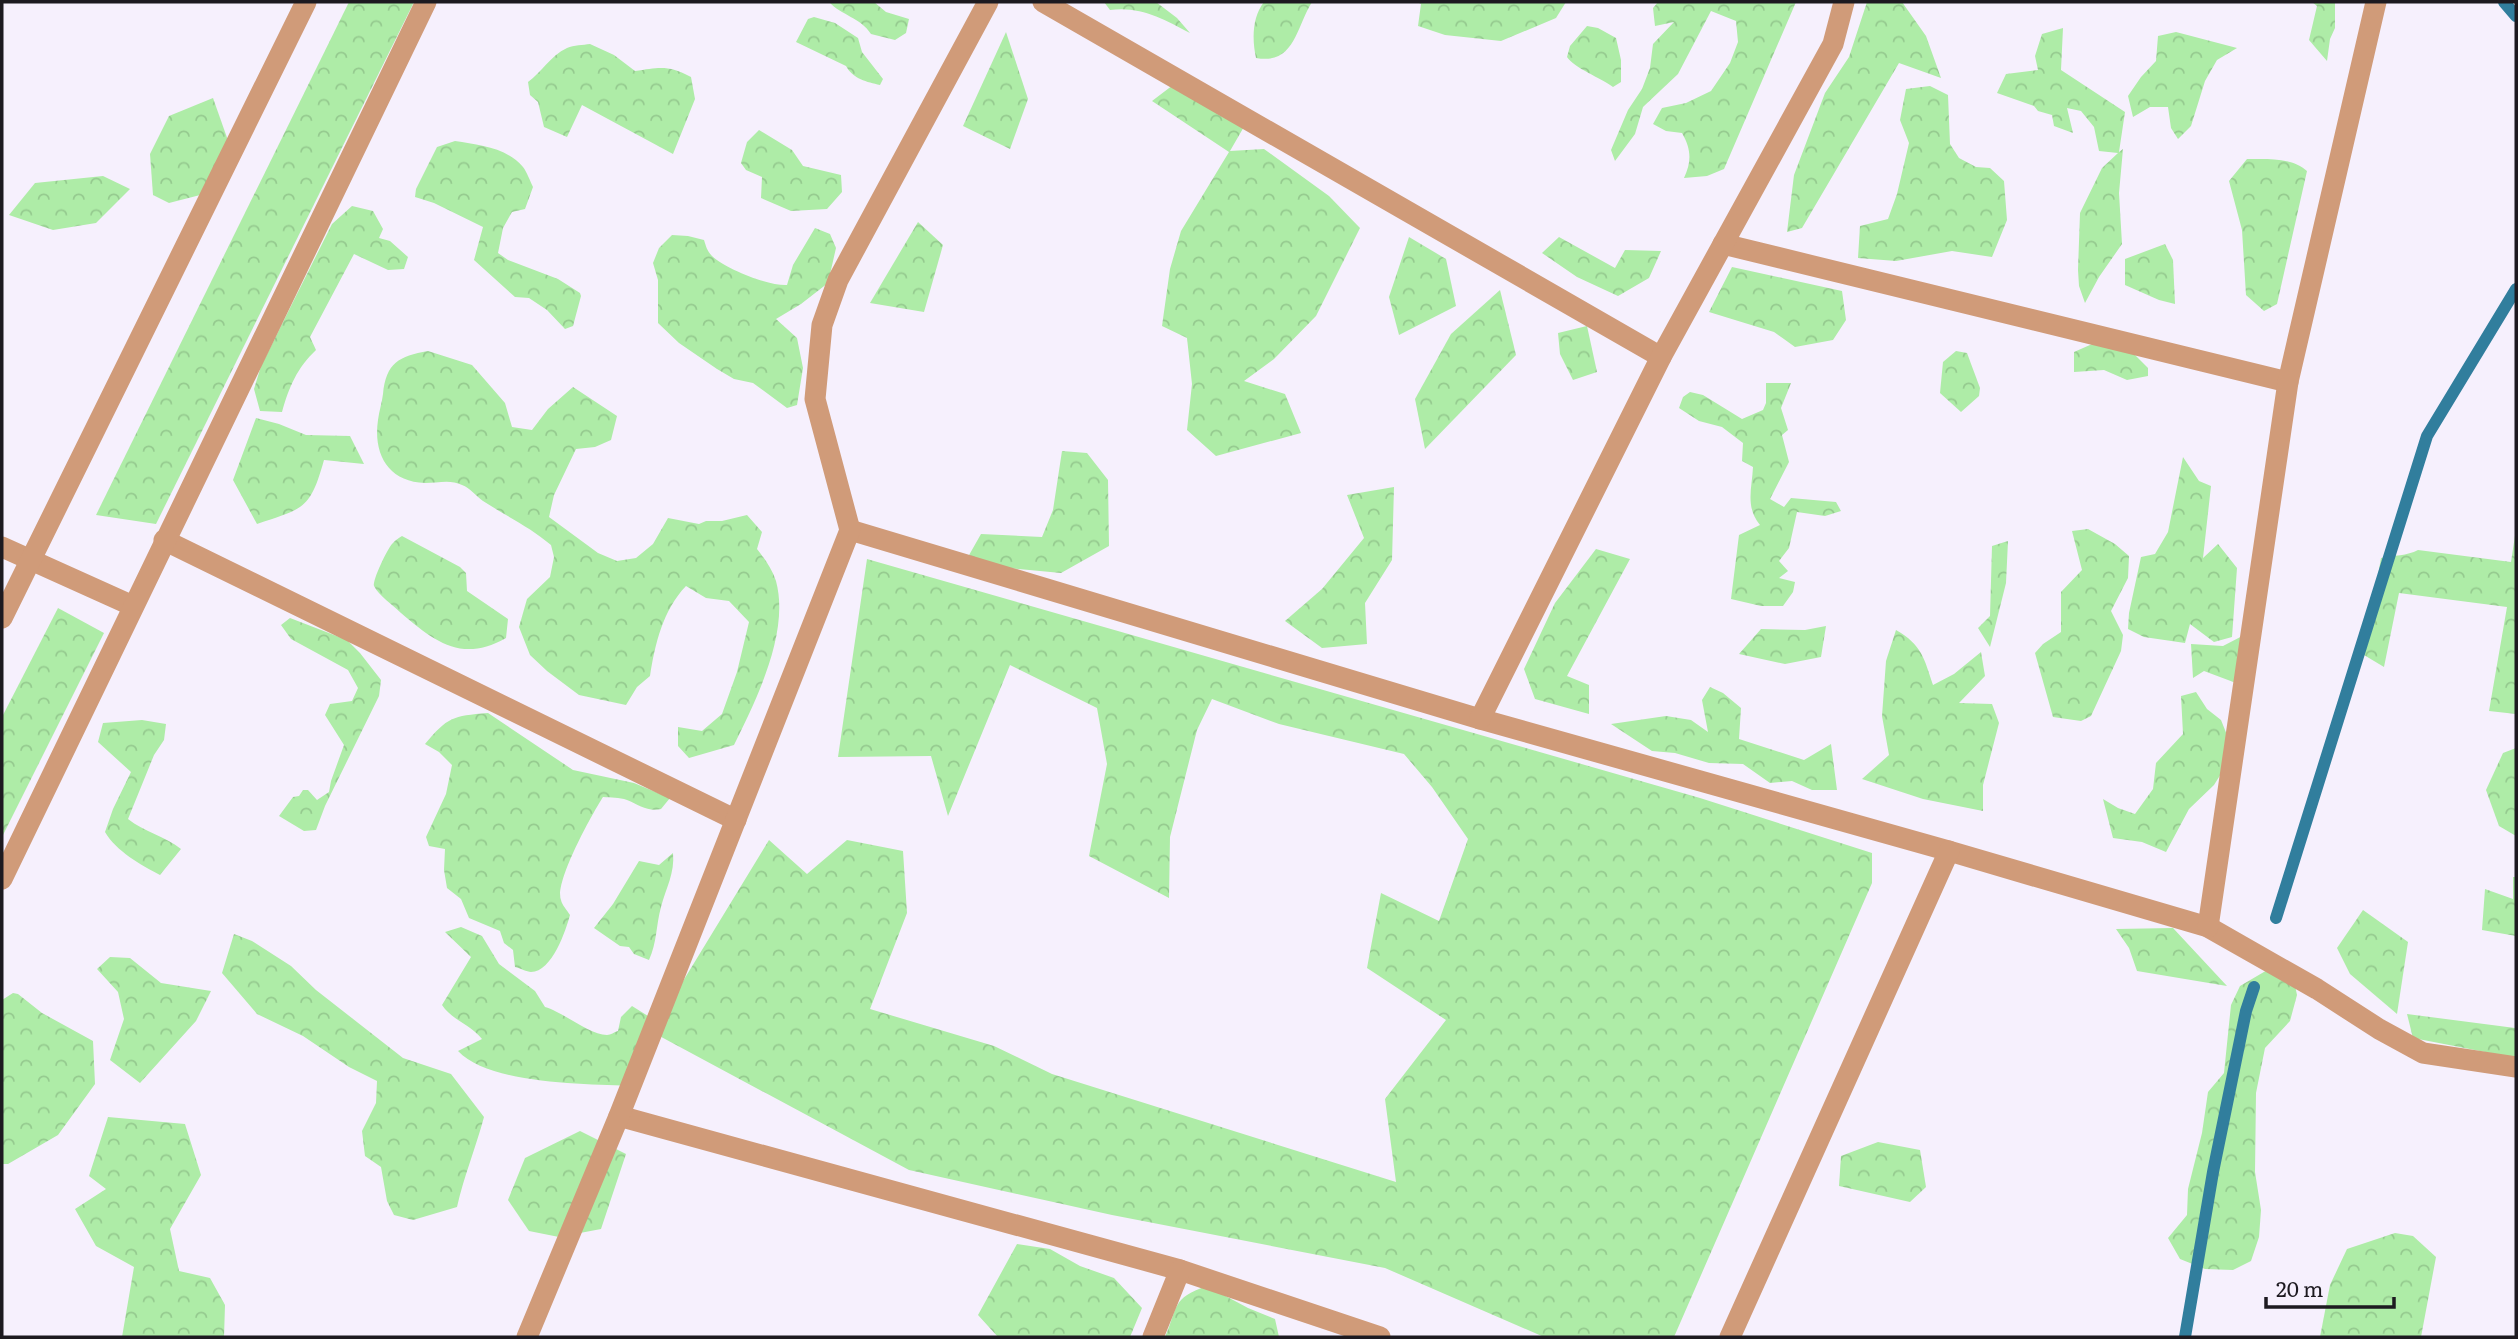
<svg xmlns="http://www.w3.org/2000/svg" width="2518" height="1339" font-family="Literata,serif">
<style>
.forest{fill:url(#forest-crowns)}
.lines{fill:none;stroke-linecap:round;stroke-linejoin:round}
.stream{stroke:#317e9d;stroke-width:12}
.street{stroke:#d09b79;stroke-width:21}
</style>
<defs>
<pattern id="forest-crowns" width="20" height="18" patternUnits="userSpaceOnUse" patternTransform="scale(1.75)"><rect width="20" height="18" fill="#aeeca7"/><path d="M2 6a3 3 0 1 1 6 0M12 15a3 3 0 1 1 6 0" fill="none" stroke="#95ca8f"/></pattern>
</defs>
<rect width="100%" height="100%" fill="#f6f0fd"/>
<g class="forest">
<path d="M349,2h65l-258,522 -60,-9z"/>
<path d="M829,2h45l12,10 23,7 -3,14 -11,7 -24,-6c-10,-16 -30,-19 -42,-32z"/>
<path d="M1104,2h52l21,16 13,15c-27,-14 -49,-27 -80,-23z"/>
<path d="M1264,2h48c-16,25 -17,63 -56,56 -4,-18 -4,-41 8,-56z"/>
<path d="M1417,2h149l-10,16 -55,23 -56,-6 -27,-9 3,-22z"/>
<path d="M1658,2h138l-72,167 -17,7 -23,2c8,-17 7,-29 -2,-45l-16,-2 -13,-7 9,-16 24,-5 25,-12 19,-28 8,-21 -2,-21 -25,-10 -33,63 -35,33 -8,27 -20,27 -4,-11 17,-40 14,-21 8,-21 3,-24 21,-22 -19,4 -2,-18z"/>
<path d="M1867,2h35l24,34 15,42 -42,-15 -97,165 -15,4 7,-57 31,-82 24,-36z"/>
<path d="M2312,2h23v26l-5,11 -3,22 -18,-21 8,-34z"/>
<path d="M814,17l21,6 23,15 4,14 21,27 -3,6c-13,-3 -27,-6 -34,-19l-50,-24 12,-23z"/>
<path d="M1587,26l11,2 18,10 5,22v22l-8,5c-12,-9 -39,-19 -46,-30l3,-11z"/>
<path d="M2063,28l-2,42 64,42 -6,40 4,-3 -4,44 3,51 -23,33 -14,26 -6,-17 -1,-16 2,-57 22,-45 16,-15 -19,-2 -5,-24 -13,-16 -14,-3 6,25 -19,-7 -2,-11 -14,-4 -4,-5 -37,-13 9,-19 32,-4 -3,-14 7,-22z"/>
<path d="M1006,32l22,67 -18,50 -47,-23z"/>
<path d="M2176,32l61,16 -20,12 -12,21 -14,45 -13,13 -7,-11 -3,-21h-18l-17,10 -5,-21 13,-19 15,-16 2,-25z"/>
<path d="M590,44l24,11 21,16c25,-4 34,-6 56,6l4,22 -22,55 -91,-49 -15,32 -23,-10 -6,-25 -8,-7 -2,-13c14,-10 22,-26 39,-34 7,-3 16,-3 23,-4z"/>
<path d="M1177,82l68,43 -15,26 34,-2 65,47 31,32 -44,88 -42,43 -30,22 41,13 16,39 -85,23 -29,-26 5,-46 -5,-46 -25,-12 8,-57 11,-38 48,-79 -77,-51z"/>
<path d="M1930,86l18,9 2,49 9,14 17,9 14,1 14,13 3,39 -15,37 -40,-6 -56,10 -38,-3 2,-32 28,-7 9,-25 12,-51 -9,-23 6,-31z"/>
<path d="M213,98l18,51 -23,44 -39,10 -16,-8 -3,-41 19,-38z"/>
<path d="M759,130l33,20 11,16 38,9 1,17 -15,17 -36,2 -30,-13 1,-21 -16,-7 -5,-7 6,-21z"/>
<path d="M455,141c24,4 51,6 68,26 4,5 7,14 10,20l-8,22 -13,3 -9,16 -5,25 10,7 50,19 22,14 1,3 -8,30 -8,3 -18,-19 -18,-12 -14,-1 -41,-37 9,-33 -49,-24 -19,-6 1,-8 21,-42z"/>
<path d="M2247,159c19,0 45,-2 60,12l-30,133 -13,7 -18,-16 -4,-65 -13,-49z"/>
<path d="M103,176l27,13 -34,34 -43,7 -44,-15 26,-32z"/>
<path d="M352,206l21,5 10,18 -4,9 11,3 18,16 -4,12 -16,1 -34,-16 -44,83 6,13c-19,18 -27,37 -34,62l-22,-1 -6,-22 7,-23 71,-142z"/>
<path d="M918,222l25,23 -19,67 -54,-9z"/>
<path d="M815,228l15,6 6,14 -8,35 -27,21 -25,15 21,19 6,30 -6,37 -10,3 -34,-25 -19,-4 -17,-10 -38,-26 -21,-20v-43l-5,-17 6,-15 13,-13 16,1 16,4c2,6 3,11 8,16 14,13 56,30 75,29l6,-20z"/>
<path d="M1409,237l37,22 10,47 -57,29 -10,-38z"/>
<path d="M1559,237l56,31 10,-18 36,1 -12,27 -31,18 -41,-19 -35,-24z"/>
<path d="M2165,244l8,16 2,44 -16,-4 -34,-15v-26z"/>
<path d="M1732,267l110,24 4,29 -13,20 -38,7 -21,-15 -65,-20z"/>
<path d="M1500,290l16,65 -91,94 -10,-50 36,-65z"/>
<path d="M1587,326l10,46 -24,8 -13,-26 -2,-21z"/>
<path d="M2099,341l31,9 18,18v8l-21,4 -23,-10 -30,2v-20z"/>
<path d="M428,351l44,14 33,38 7,24 20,3 16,-21 25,-22 44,29 -6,24 -16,7 -19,2 -22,46 -5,22 49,36 19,8 19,-3 17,-14 15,-26 31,6 7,-3h16l25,-6 15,17 -5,17c7,9 15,20 19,32 14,52 -20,119 -42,164l-45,13 -11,-12v-19l24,4 20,-17 15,-42 12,-50 -20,-21 -23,-3 -20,-12c-23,24 -31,58 -36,90l-13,11 -11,18 -47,-10 -32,-24 -17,-16 -11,-28 8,-28 23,-22 4,-20 -3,-12c-21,-18 -45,-29 -68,-44 -7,-5 -13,-13 -21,-16 -12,-6 -24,-2 -37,-2 -37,-1 -52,-29 -47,-63 1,-9 4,-17 5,-26 3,-31 16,-38 45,-43z"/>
<path d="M1956,351l11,2 13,35 -1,8 -18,16 -21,-19 3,-31z"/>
<path d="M1766,383h25l-10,25 7,22 -6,5 7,27 -19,37 14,8 7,-9 45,4 5,9 -16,5 -28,-4 -8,36 -10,13 9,10 -9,7 16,4 -2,10 -10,14h-22l-30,-7 8,-64 21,-10c-15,-18 -8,-37 -7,-58l-11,-6 1,-18 -21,-16 -23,-6 -20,-13 4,-11 7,-5 13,3 39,24 21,-9 3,-7z"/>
<path d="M256,418l23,6 27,11 44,1 14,28 -40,-4c-14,50 -20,48 -67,64l-24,-44z"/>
<path d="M1062,451l25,2 21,27 1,66 -48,27 -97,-9 17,-30 61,3 11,-27z"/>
<path d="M2183,457l16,24 12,5 -8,72 15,-14 19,24 -5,69 -18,5 -24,-18 -5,19 -41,-6 -16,-8 1,-16 12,-56 14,-3 13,-22z"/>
<path d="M1394,487l-2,73 -27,43 2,41 -45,4 -37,-27 37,-32 42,-51 -17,-43z"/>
<path d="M2088,529l27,15 14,12 -1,22 -17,33 12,24 -2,16 -30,65 -10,5 -28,-4 -18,-64 8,-9 18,-12v-40l21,-22 -10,-39z"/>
<path d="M2516,529v185l-27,-3 18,-104 -108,-14 -15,74 -20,-12 17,-97c13,-3 26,-2 37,-8l93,12z"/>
<path d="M402,536l58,31 6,6 1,18 41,28 -2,19c-44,25 -71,4 -105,-25 -8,-8 -22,-17 -27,-27 -2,-5 14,-39 19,-43 2,-3 6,-5 9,-7z"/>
<path d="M2008,541l-2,42 -16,64 -12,-19 12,-12 2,-70z"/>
<path d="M1596,549l34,10 -63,117 22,9v29l-54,-15 -11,-30 31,-66z"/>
<path d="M867,559l833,239 172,55v30l-198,454h-130l-159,-69 -273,-53 -203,-45 -257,-138 117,-192 38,34 40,-34 56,11 4,62 -37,96 124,37 58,28 344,108 -11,-83 61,-79 -79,-52 14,-75 58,28 29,-82 -36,-52 -28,-33 -125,-30 -67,-25 -15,31 -27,107 -1,61 -80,-42 18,-92 -10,-56 -87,-43 -62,151 -17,-60 -93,1z"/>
<path d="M58,608l46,25 -102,204v-120z"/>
<path d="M290,618l57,22 13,13 21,27 -2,16 -54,110 -9,24 -12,1 -25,-15 14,-19 6,-1 4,-6h5l9,10 12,-8 2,-11 13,-36 -19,-30 5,-11 22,-3 6,-13 -10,-18 -57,-31 -10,-14z"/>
<path d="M1826,626l-5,31 -36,7 -46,-10 22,-25 44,1z"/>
<path d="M1896,630c26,15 28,28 37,55l21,-11 27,-22 4,24 -26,27 33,1 7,19 -16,62v26l-60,-12 -61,-20 27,-24 -7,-39 4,-55z"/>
<path d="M2250,632l-14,51 -32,-12 -11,7 -2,-34 32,2z"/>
<path d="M1710,687l13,6 18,15 -2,31 65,21 27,-16 6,46h-25l-20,-9 -22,2 -27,-19 -34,-1 -34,-10 -23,-2 -41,-27 55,-8 25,4 17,12 -6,-32z"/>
<path d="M2196,692l11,17 14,11 8,20v21l-15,24 -25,24 -23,43 -24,-10 -29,-4 -10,-39 15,9 17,6 18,-25 3,-26 27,-29 -2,-38z"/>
<path d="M488,713l85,57 61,13 36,15 -9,11c-13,3 -22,-4 -34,-9 -8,-3 -16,-2 -24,-3 -11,17 -49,86 -42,103 1,5 6,10 9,15 -4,15 -18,57 -39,57 -4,0 -11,-4 -16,-5l-2,-17 -9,-7 -4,-12 -31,-13 -8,-19 -14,-11 -3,-18 1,-21 -16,-3 -3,-9 20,-43 6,-29 -13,-13 -14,-8c23,-27 27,-28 63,-31z"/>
<path d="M142,720l24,4 -2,16 -10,15 -26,64c16,13 37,17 53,30l-21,26c-19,-10 -44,-24 -55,-43l8,-23 18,-37 -33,-30 5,-19z"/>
<path d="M2516,748v88l-17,-10 -13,-36 17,-37z"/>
<path d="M673,853c2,20 -7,35 -12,54 -5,18 -4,36 -12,53l-15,-6 -5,-7 -9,-1 -26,-18 19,-24 26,-43 20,4z"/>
<path d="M2513,877h3v59l-34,-6 3,-41 28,10z"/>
<path d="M2363,910l45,32 -11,72 -47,-40 -13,-26z"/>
<path d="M461,927l21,9 17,28 36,27 10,16c18,5 45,28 62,28 4,0 7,-3 11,-4l3,-14 11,-11 16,10 -14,70c-45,-2 -144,-1 -176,-35l24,-12c-12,-15 -29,-18 -40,-34l29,-48 -26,-25z"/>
<path d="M2173,928l54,58 -90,-15 -8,-23 -13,-19z"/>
<path d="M234,934l18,7 39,25 25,24 87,68 48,16 33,43c-8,30 -20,59 -27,90l-44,13 -19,-5 -7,-14 -6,-34 -16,-11 -3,-25 14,-28 1,-22 -28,-14 -46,-31 -46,-22 -35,-41z"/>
<path d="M110,957l20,1 31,25 50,8 -15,30 -56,62 -30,-23 14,-41 -6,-27 -21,-23z"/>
<path d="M2269,969l24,7 4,19 -7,26 -25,27 -9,45 -1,79 6,38 -2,27 -8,24 -18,9 -28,-1 -25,-10 -12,-21 19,-23 1,-26 14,-56 6,-41 16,-19 7,-68 9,-19z"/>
<path d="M13,993l5,1 24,19 51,28 2,43 -37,51 -50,29h-6v-164z"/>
<path d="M2407,1014l108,14 1,30 -103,-20z"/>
<path d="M108,1117l77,7 16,51 -31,54 9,42 31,7 15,27 -1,32h-102l12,-70 -38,-21 -21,-37 31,-20 -17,-13z"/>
<path d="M580,1131l46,23 -25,75 -42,8 -30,-6 -21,-31 17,-42z"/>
<path d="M1878,1142l42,8 6,37 -16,15 -71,-16 2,-30z"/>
<path d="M2395,1233l18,3 23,21 -15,80h-101l10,-52 17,-36z"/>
<path d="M1017,1244l33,5 30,17 34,12 28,30 -12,29h-132l-20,-22z"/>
<path d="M1207,1286l41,22 27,11 4,18h-114c13,-29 6,-39 42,-51z"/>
</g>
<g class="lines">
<g class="stream">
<path d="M2504,2l12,14"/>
<path d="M2276,918l151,-482 89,-147"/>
<path d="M2185,1337l28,-165 33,-161 8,-24"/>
</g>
<g class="street">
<path d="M1043,2l618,355"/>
<path d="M1723,244l565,138"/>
<path d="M850,530l630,189 469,132 259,76 109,62 62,40 44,24 93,14"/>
<path d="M164,540l572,280"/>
<path d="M2,547l131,59"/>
<path d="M2,618l304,-616"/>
<path d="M1480,719l181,-362 172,-313 11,-42"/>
<path d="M2,879l424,-877"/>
<path d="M2208,927l80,-545 88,-380"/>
<path d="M619,1116l561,154 200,67"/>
<path d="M527,1337l92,-221 231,-586 -35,-131 7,-74 16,-45 150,-278"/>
<path d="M1153,1337l27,-67"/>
<path d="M1730,1337l219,-486"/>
</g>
</g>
<rect width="2518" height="1339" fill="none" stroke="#1d1a20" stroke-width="7"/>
<path d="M2266 1297v10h128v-10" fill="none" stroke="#1d1a20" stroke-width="3.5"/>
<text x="2276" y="1297" font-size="21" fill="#1d1a20" stroke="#f6f0fd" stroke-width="5" paint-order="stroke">20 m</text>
</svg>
